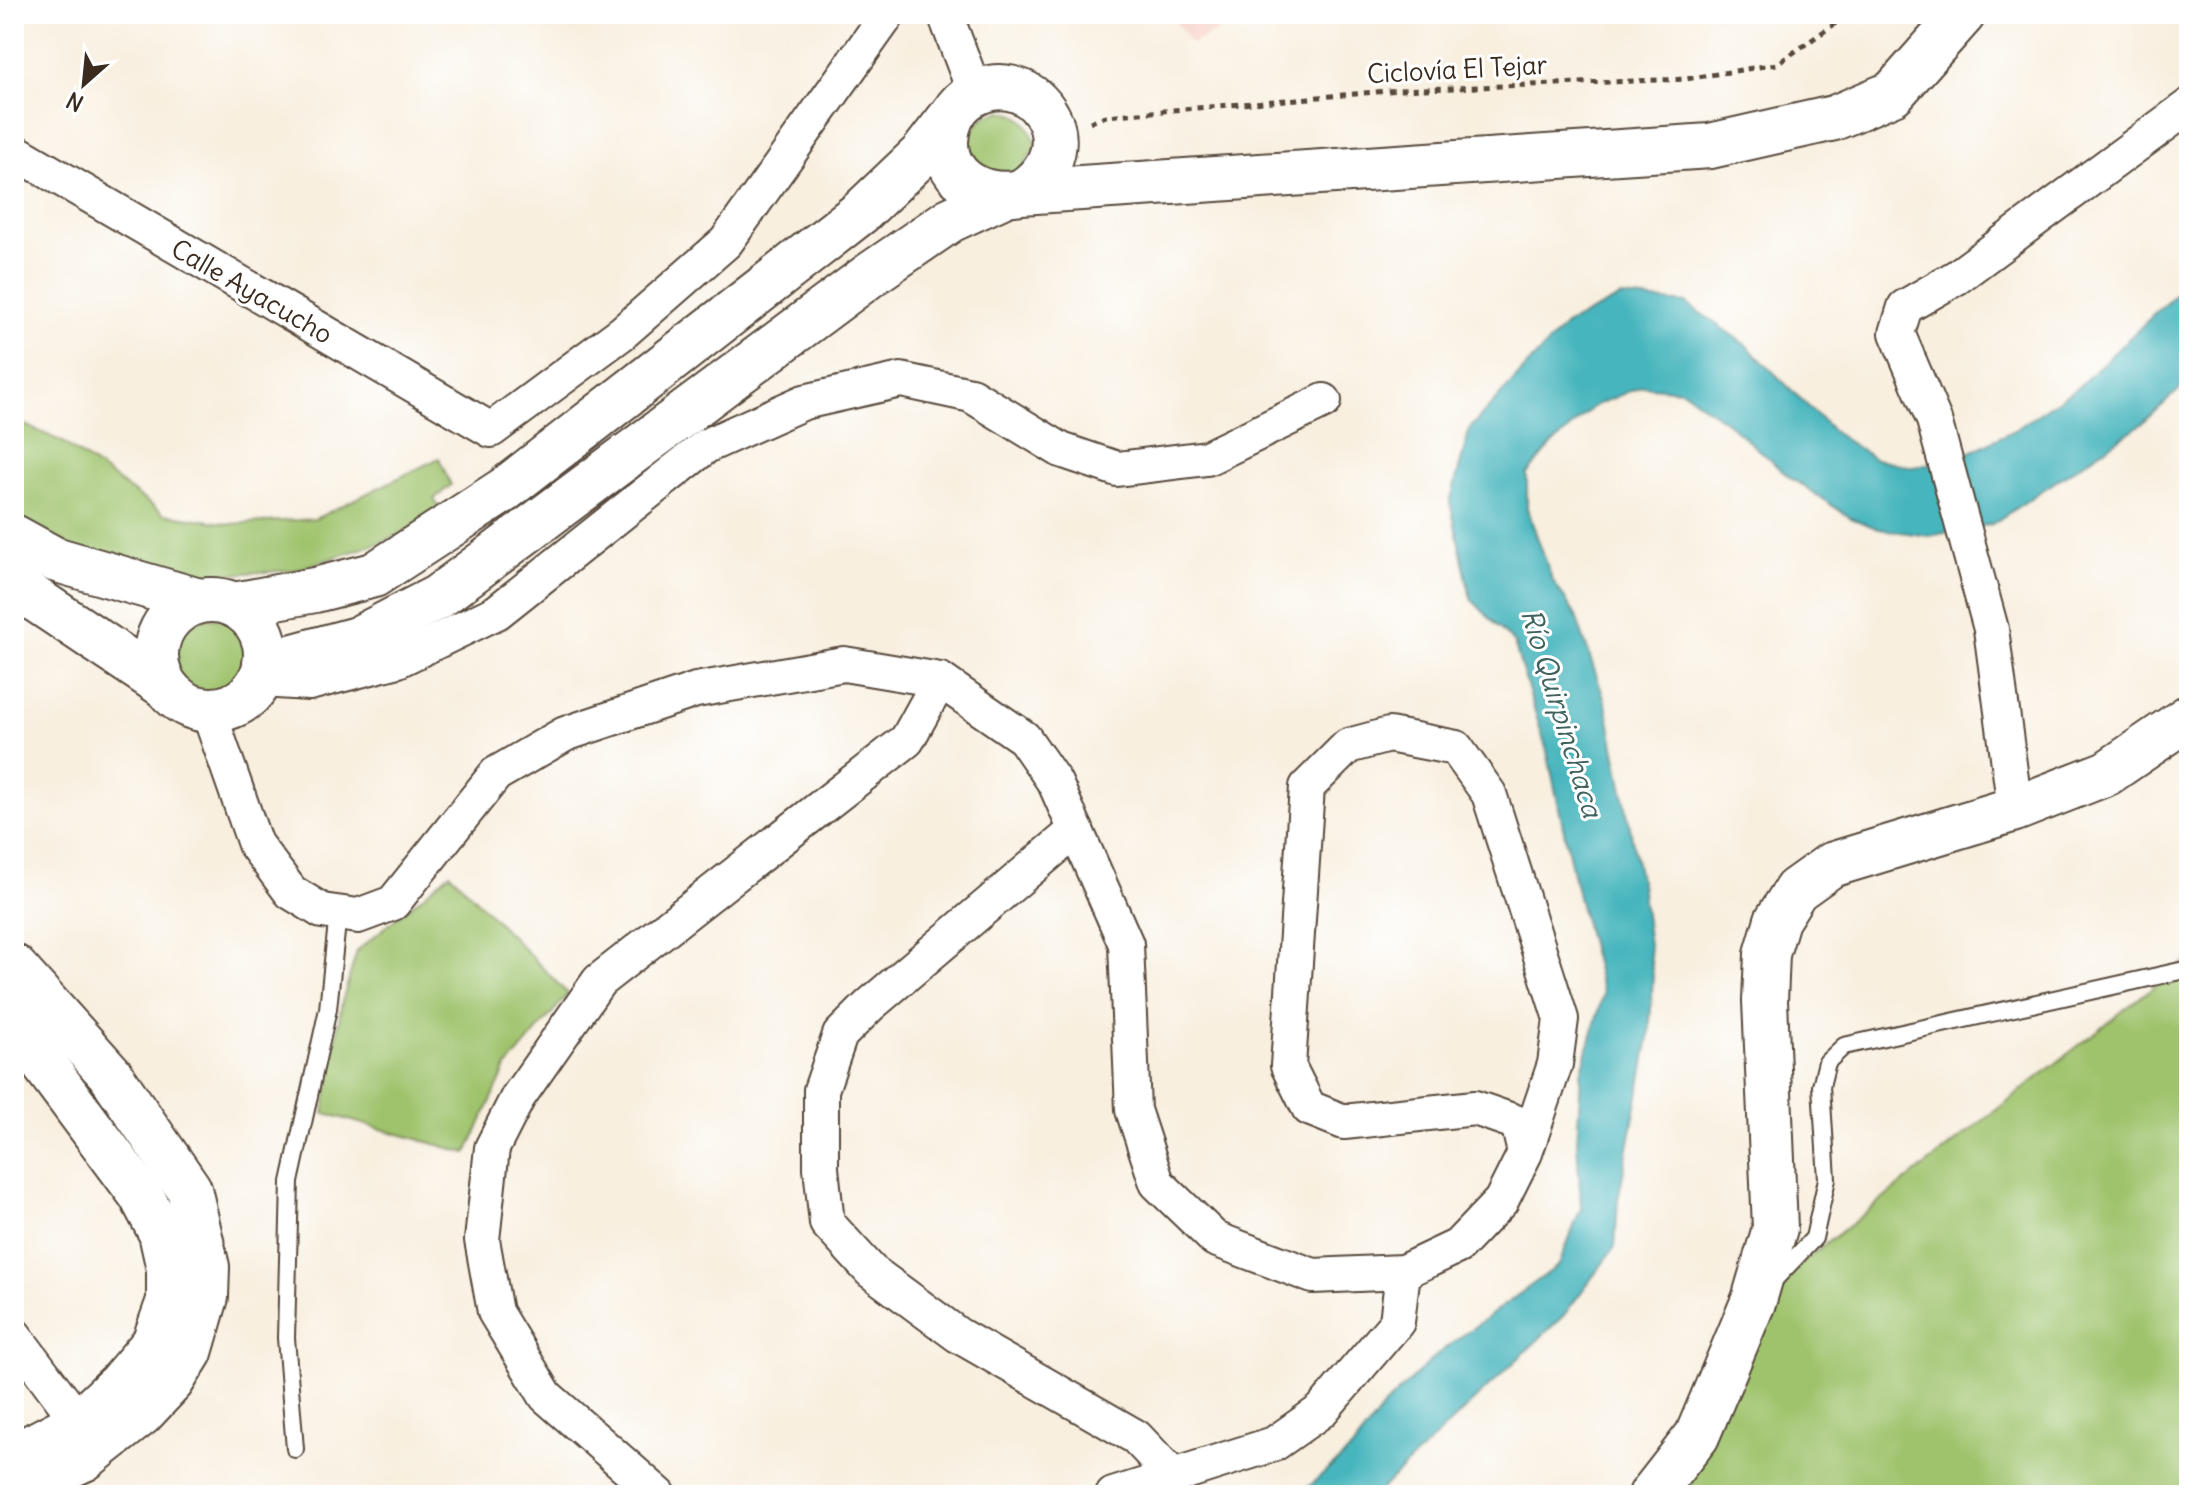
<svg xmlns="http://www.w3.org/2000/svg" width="2203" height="1509" font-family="Delius,sans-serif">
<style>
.built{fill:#f6d1c6}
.green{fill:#9fc36c;stroke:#6d7645;stroke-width:2}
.water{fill:#46b5bd;stroke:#40706e;stroke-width:2}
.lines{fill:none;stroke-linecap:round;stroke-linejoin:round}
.lane-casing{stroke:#57483b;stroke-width:20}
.street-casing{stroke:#57483b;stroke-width:38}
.secondary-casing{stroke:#57483b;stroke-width:48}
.highway-casing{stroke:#57483b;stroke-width:48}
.path{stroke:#57483b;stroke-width:5;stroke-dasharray:6 6;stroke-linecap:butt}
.lane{stroke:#fff;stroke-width:16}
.street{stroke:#fff;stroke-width:34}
.secondary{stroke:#fff;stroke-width:44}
.highway{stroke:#fff;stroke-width:44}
.labels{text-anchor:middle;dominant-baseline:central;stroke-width:6;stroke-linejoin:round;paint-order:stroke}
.street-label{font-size:26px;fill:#3b2a1e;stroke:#fff}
.water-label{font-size:28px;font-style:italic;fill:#3f625e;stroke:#fff}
</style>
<rect width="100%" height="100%" fill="#fff"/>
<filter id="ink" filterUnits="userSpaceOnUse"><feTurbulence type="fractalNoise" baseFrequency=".0125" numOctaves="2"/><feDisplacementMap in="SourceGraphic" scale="16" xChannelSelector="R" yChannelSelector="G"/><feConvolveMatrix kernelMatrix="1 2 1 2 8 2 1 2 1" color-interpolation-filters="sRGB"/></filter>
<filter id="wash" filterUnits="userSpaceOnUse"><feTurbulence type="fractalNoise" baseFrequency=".006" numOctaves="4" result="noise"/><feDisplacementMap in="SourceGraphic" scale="32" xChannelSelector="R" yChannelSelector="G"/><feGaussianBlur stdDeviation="1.8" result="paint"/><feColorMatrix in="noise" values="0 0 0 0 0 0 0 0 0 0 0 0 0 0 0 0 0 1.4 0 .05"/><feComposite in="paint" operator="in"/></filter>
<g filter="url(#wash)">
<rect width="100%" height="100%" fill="#f8efdf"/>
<path class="built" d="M1171,14h83l-63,30z"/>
<g class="green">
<path d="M1002,111c22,3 28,14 34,35l-16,26 -31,2 -16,-15c-8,-25 3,-44 29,-48z"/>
<path d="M14,420l49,22 101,72 66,10 85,-5 124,-61 12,27 -17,14 8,15 -60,28 -87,28 -125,8 -93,-25 -63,-32z"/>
<circle cx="212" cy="656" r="38"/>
<path d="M450,873l118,121 -62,74 -39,85 -143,-40 18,-111 15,-51z"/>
<path d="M2189,959v536h-559l124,-195z"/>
</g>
<path class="water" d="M2189,281v100l-46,42 -151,101 -63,12 -50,-7 -28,-11 -63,-42 -59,-52 -47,-34 -40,-4 -48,20 -44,41 -23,27v34l25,71 24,37 30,88 35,180 12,92 -4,62 -31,162 -3,47 -51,68 -189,180h-83l21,-12 38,-33 35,-46 54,-52 119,-87 22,-57 -4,-66 4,-68 22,-80 -25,-97 -31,-146 -33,-108 -43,-44 -21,-97 20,-74 95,-103 56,-28 65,6 60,42 89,88 40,26 38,8 50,-11 53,-27 62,-42z"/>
</g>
<g filter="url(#ink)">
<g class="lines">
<defs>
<g id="lane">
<path d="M1772,1282l42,-44 13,-59 -6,-93 6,-24 17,-16 345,-77"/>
<path d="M295,1449l-9,-111 4,-156 38,-173 10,-96"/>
</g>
<g id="street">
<path d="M945,14l30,79"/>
<path d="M14,151l477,279 131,-97 104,-91 162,-228"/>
<path d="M261,680l48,3 89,-23 99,-48 209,-166 98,-44 97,-22 70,15 90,55 56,19 90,-11 117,-57"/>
<path d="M208,710l47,134 36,48 31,19 36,5 35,-13 103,-129 69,-40 131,-44 148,-26 96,16 84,58 31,45 71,161 7,166 24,73 58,56 98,37 90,-4 55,-26 43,-45 24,-48 -7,-30 -43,-15 -131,14 -35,-14 -21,-42 19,-279 41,-41 41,-11 67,13 33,46 72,225 -6,45 -30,89"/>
<path d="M2015,809l-24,-180 -57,-209 -37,-87 8,-26 52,-30 232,-171"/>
<path d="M1076,830l-206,175 -30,30 -19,55v78l6,55 44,48 87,64 178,102 37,39"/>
<path d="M14,1335l65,87"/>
<path d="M659,1495l-113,-99 -51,-84 -13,-72 10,-92 26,-51 81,-116 308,-241 33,-60"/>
<path d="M1113,1495l161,-51 47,-33 76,-89 6,-50"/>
</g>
<g id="secondary">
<path d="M1021,192c75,-47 6,-137 -55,-93 -13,10 -20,27 -20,43 0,41 41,57 75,50l689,-46 124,-28 59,-25 70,-79"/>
<path d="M14,537l40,22 145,42"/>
<path d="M14,585l151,101"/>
<circle cx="211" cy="655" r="55"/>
<path d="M234,605l81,-15 59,-15 130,-85 357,-278 61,-58 31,-40"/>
<path d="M265,664l92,-25 81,-42 432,-322 80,-55 54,-25"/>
<path d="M14,967l96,107 79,115 18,78 -1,30 -16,55 -18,29 -31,33 -57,45 -70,31"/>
<path d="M14,1024l127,171 20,38 8,36v32l-15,42 -35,41 -40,38 -65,34"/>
</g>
<path id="highway" d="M1651,1495l46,-59 57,-136 21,-72 -10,-227 2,-47 10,-34 19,-30 35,-25 184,-56 92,-36 82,-56"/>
</defs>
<use href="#lane" class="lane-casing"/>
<use href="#street" class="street-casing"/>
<use href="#secondary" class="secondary-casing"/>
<use href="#highway" class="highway-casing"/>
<path class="path" d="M1090,122l16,-6 293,-26 287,-11 91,-15 72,-50"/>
<use href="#lane" class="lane"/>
<use href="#street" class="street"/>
<use href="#secondary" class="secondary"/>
<use href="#highway" class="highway"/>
</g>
</g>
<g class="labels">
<g class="street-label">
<text transform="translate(1457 69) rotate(-3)">Ciclovía El Tejar</text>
<text transform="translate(252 291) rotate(30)">Calle Ayacucho</text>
</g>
<g class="water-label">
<text transform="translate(1562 713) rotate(73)">Río Quirpinchaca</text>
</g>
</g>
<rect width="2203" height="1509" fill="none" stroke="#fff" stroke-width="48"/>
<g transform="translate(84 84) rotate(207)" stroke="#ffffff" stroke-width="6" paint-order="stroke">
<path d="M0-6L14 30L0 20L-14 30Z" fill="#3b2a1e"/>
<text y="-12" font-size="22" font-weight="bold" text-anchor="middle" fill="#3b2a1e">N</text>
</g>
</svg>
